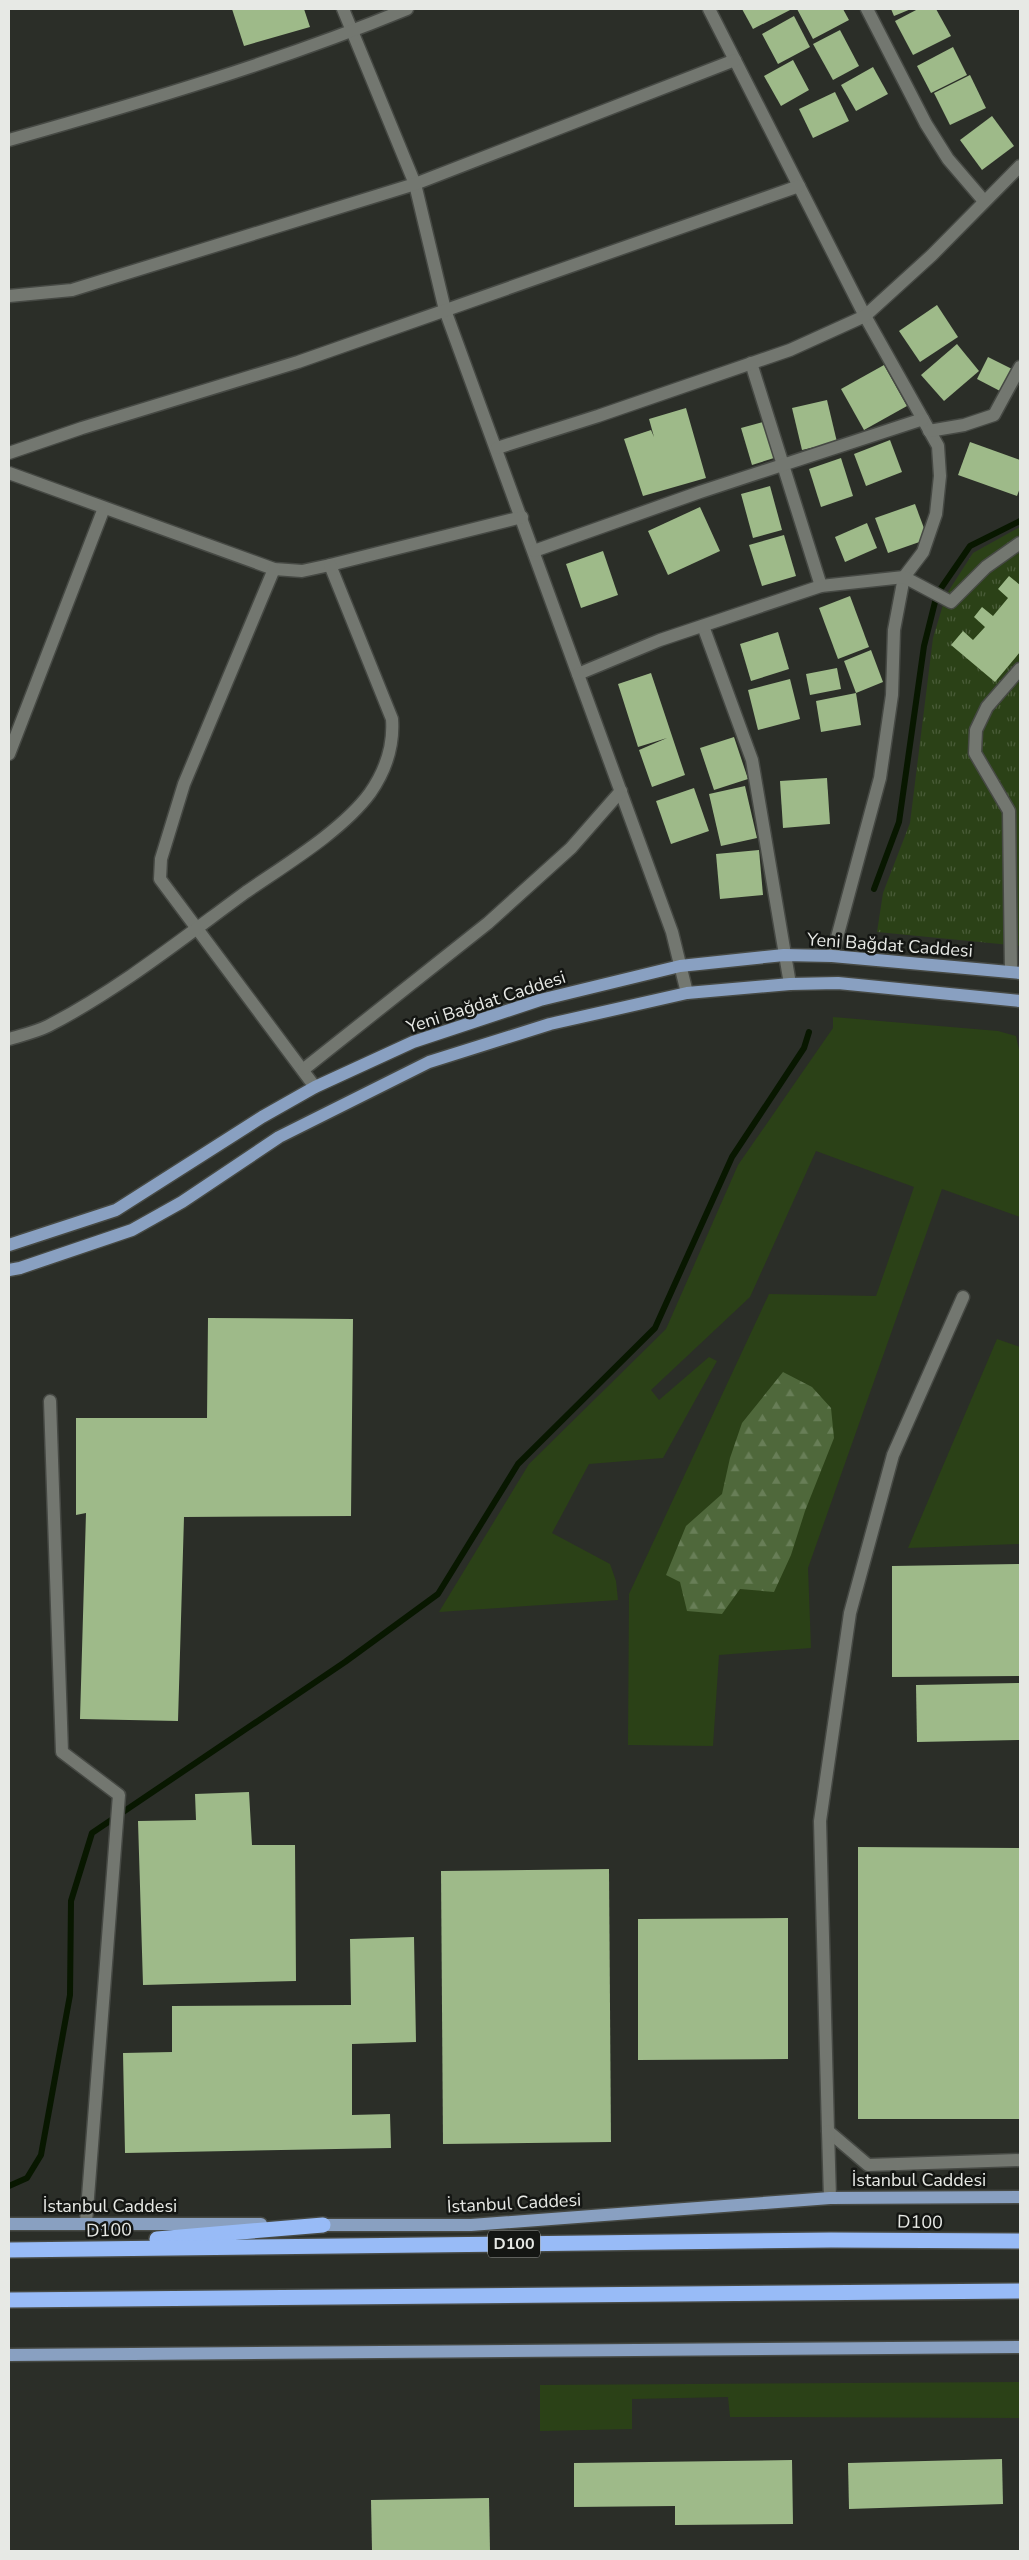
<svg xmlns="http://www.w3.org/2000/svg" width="1029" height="2560" font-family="'Nunito Sans',sans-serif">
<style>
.green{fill:#2b4117}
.forest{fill:url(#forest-firs)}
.park{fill:url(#park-tufts)}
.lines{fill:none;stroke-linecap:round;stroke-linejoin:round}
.stream{stroke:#081700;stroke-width:6}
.building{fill:#9eba89}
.minor-casing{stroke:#464944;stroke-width:15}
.major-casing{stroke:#464944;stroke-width:15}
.highway-casing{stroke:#464944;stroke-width:18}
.minor{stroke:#737770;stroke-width:12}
.major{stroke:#89a0c1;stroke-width:12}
.highway{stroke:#98bbf7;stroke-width:15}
.labels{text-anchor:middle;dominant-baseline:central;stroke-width:5;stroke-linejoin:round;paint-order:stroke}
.shield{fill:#141613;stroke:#a8aaa6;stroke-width:1}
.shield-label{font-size:16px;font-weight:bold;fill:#e7e9e5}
.street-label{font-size:18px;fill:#e7e9e5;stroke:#141613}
</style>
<defs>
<pattern id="forest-firs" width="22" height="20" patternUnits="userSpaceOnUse" patternTransform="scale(1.25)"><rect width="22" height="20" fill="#4f683b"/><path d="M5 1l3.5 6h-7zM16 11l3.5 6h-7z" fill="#687e57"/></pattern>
<pattern id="park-tufts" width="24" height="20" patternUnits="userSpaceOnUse" patternTransform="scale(1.25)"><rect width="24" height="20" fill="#2b4117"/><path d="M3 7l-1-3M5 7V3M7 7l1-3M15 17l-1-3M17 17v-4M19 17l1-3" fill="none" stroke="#4a5c39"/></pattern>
</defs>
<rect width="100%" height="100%" fill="#2b2e28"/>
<g class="green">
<path d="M833,1017l165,14 18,5 4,18v163l-78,-28 -134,379 3,80 -92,7 -6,91 -85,-1 1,-151 140,-300 107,2 38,-109 -98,-36 -66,146 -99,93 8,10 50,-43 8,4 -54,97 -74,6 -37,69 58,31 6,17 2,19 -179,12 90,-148 137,-135 72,-164 95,-137z"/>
<path d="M997,1339l23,8v197l-112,4z"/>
<path d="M1020,2382v36l-290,-1 -2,-20 -96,2v30l-92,2v-46z"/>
</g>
<path class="forest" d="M783,1372l29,15 19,21 3,30 -29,73 -14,44 -17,37 -34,-3 -18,25 -35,-3 -7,-29 -14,-7 20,-49 36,-32 8,-36 12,-35z"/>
<path class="park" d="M1020,527v419l-143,-14 6,-39 27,-70 23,-185 13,-43 27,-42z"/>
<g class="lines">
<g class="stream">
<path d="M874,889l25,-67 25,-176 13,-52 33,-48 50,-25"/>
<path d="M9,2186l18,-8 14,-23 29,-160 1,-94 21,-68 253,-171 93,-68 80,-130 137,-136 77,-171 72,-109 5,-16"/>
</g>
</g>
<g class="building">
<path d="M232,9h72l6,18 -66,19z"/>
<path d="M742,9h50l-39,20z"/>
<path d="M797,9h46l6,11 -36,19z"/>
<path d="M891,9h20l-17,7z"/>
<path d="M918,9h18l15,27 -38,19 -18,-34z"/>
<path d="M794,16l16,31 -32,17 -16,-30z"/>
<path d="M840,30l19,36 -26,14 -20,-36z"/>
<path d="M953,47l14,28 -36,18 -14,-27z"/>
<path d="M793,60l16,30 -28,16 -17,-30z"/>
<path d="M873,67l15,27 -32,17 -15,-26z"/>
<path d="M970,75l16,33 -36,17 -16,-32z"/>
<path d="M835,92l14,29 -36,17 -14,-29z"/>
<path d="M992,116l22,30 -32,24 -22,-30z"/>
<path d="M937,305l21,32 -38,25 -21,-31z"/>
<path d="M957,344l22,27 -35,30 -23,-26z"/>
<path d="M988,357l24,12 -12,22 -23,-12z"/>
<path d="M884,365l23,41 -43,24 -23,-41z"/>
<path d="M827,400l10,42 -35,8 -10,-42z"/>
<path d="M686,408l20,70 -63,18 -19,-57 27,-9 3,7 -5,-18z"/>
<path d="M763,422l11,36 -22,7 -11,-37z"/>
<path d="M890,440l12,32 -36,14 -12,-32z"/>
<path d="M970,442l50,18v28l-3,8 -59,-21z"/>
<path d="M841,458l12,38 -32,11 -12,-38z"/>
<path d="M770,486l12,44 -29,8 -12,-44z"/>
<path d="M915,504l13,35 -40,14 -13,-35z"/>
<path d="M700,507l20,44 -52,24 -20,-44z"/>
<path d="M867,523l10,25 -32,14 -10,-25z"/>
<path d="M784,535l12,41 -34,10 -13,-41z"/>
<path d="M603,551l15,44 -37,13 -15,-44z"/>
<path d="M1009,576l11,9v67l-25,30 -44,-37 12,-14 10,9 12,-13 -11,-10 8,-10 11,9 15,-18 -10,-9z"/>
<path d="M850,596l19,51 -31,12 -19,-51z"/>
<path d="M778,632l11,37 -38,12 -11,-37z"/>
<path d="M871,650l12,32 -27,11 5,32 -40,7 -5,-31 40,-8 -12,-32z"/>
<path d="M837,668l4,21 -31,6 -4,-21z"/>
<path d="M651,673l34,102 -33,12 -13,-37 28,-12 -29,9 -20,-63z"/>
<path d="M790,679l10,40 -42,11 -10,-40z"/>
<path d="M734,737l14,42 -34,11 -14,-42z"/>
<path d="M827,778l3,46 -47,4 -3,-47z"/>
<path d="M745,786l12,52 -36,8 -12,-52z"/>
<path d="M694,788l15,43 -38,13 -15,-43z"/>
<path d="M759,850l4,45 -43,4 -4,-45z"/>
<path d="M208,1318l145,1 -2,197 -167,1 -6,204 -98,-2 6,-206 -10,2v-97h131z"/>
<path d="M1020,1564v112l-128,1v-111z"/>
<path d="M1020,1683v57l-103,2 -1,-57z"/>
<path d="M249,1792l3,53h43l1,136 -153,4 -5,-164 58,-1 -1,-26z"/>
<path d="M858,1847l162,1v271h-162z"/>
<path d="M609,1869l2,273 -168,2 -2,-273z"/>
<path d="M788,1918v141l-150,1v-141z"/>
<path d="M414,1937l2,105 -64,2v71l38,-1 1,34 -266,5 -2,-100 49,-1v-46l179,-1 -1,-66z"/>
<path d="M1002,2459l1,45 -154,5 -1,-46z"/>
<path d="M792,2460l1,64 -118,1v-19l-101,1v-44z"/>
<path d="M489,2498l1,53h-118l-1,-51z"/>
</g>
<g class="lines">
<defs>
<g id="minor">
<path d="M343,9l72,175 30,126 227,622 15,61"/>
<path d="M709,9l156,307 73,130 2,30 -4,38 -13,38 -19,25 -10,53 -2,65 -12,83 -48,178"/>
<path d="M867,9l59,115 22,35 36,42"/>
<path d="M9,140c134,-38 269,-78 398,-131"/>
<path d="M9,296l63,-6 343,-106 320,-124"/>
<path d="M751,363l70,223"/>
<path d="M929,431l35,-6 30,-10 26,-48"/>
<path d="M497,448l101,-32 192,-66 75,-34 67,-61 88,-89"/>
<path d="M9,453l73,-25 216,-66 501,-176"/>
<path d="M9,473l265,96 28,2 28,-6 192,-48"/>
<path d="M534,551l166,-59 223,-73"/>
<path d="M274,569l-90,215 -23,75 -1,20 155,208"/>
<path d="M703,626l49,134 38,224"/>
<path d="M578,674l82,-34 161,-54 83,-9 47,25 35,-35 34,-24"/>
<path d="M9,754l95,-246"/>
<path d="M1011,972l-2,-161 -34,-58 1,-23 11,-23 33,-38"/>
<path d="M9,1039c13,-4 27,-7 39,-13 70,-36 135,-88 198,-134 39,-27 96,-61 124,-99 16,-23 24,-47 22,-74l-62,-154"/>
<path d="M304,1069l184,-146 83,-75 50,-57"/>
<path d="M963,1297l-70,158 -43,158 -30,208 8,310 40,34 152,-5"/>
<path d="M50,1401l12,351 57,43 -33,428"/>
<path d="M828,2131l2,67"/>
</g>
<g id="major">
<path d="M9,1245l107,-35 146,-93 53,-30 98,-45 127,-42 140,-34 104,-11 48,1 188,17"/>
<path d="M9,1270l11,-2 112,-38 50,-28 97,-65 150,-75 121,-38 137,-31 103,-9 48,-1 182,18"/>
<path d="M9,2224h252"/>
<path d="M314,2225h157l359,-27 190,-1"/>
<path d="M9,2355l1011,-8"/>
</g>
<g id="highway">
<path d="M157,2239l166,-14"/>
<path d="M9,2250l822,-10 189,1"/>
<path d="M9,2300l1011,-9"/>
</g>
</defs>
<use href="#minor" class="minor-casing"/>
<use href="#major" class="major-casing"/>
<use href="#highway" class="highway-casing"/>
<use href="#minor" class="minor"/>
<use href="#major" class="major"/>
<use href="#highway" class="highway"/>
</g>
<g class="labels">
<rect class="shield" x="488" y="2230.5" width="52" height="27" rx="4"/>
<g class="shield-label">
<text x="514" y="2244">D100</text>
</g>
<g class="street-label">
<text transform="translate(890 945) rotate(4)">Yeni Bağdat Caddesi</text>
<text transform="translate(486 1002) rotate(-18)">Yeni Bağdat Caddesi</text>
<text x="919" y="2180">İstanbul Caddesi</text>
<text transform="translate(514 2203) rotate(-3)">İstanbul Caddesi</text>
<text x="110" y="2206">İstanbul Caddesi</text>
<text transform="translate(920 2222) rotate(1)">D100</text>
<text transform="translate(109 2230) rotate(-1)">D100</text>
</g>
</g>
<rect width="1029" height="2560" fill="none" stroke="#e7e9e5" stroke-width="20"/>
</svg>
